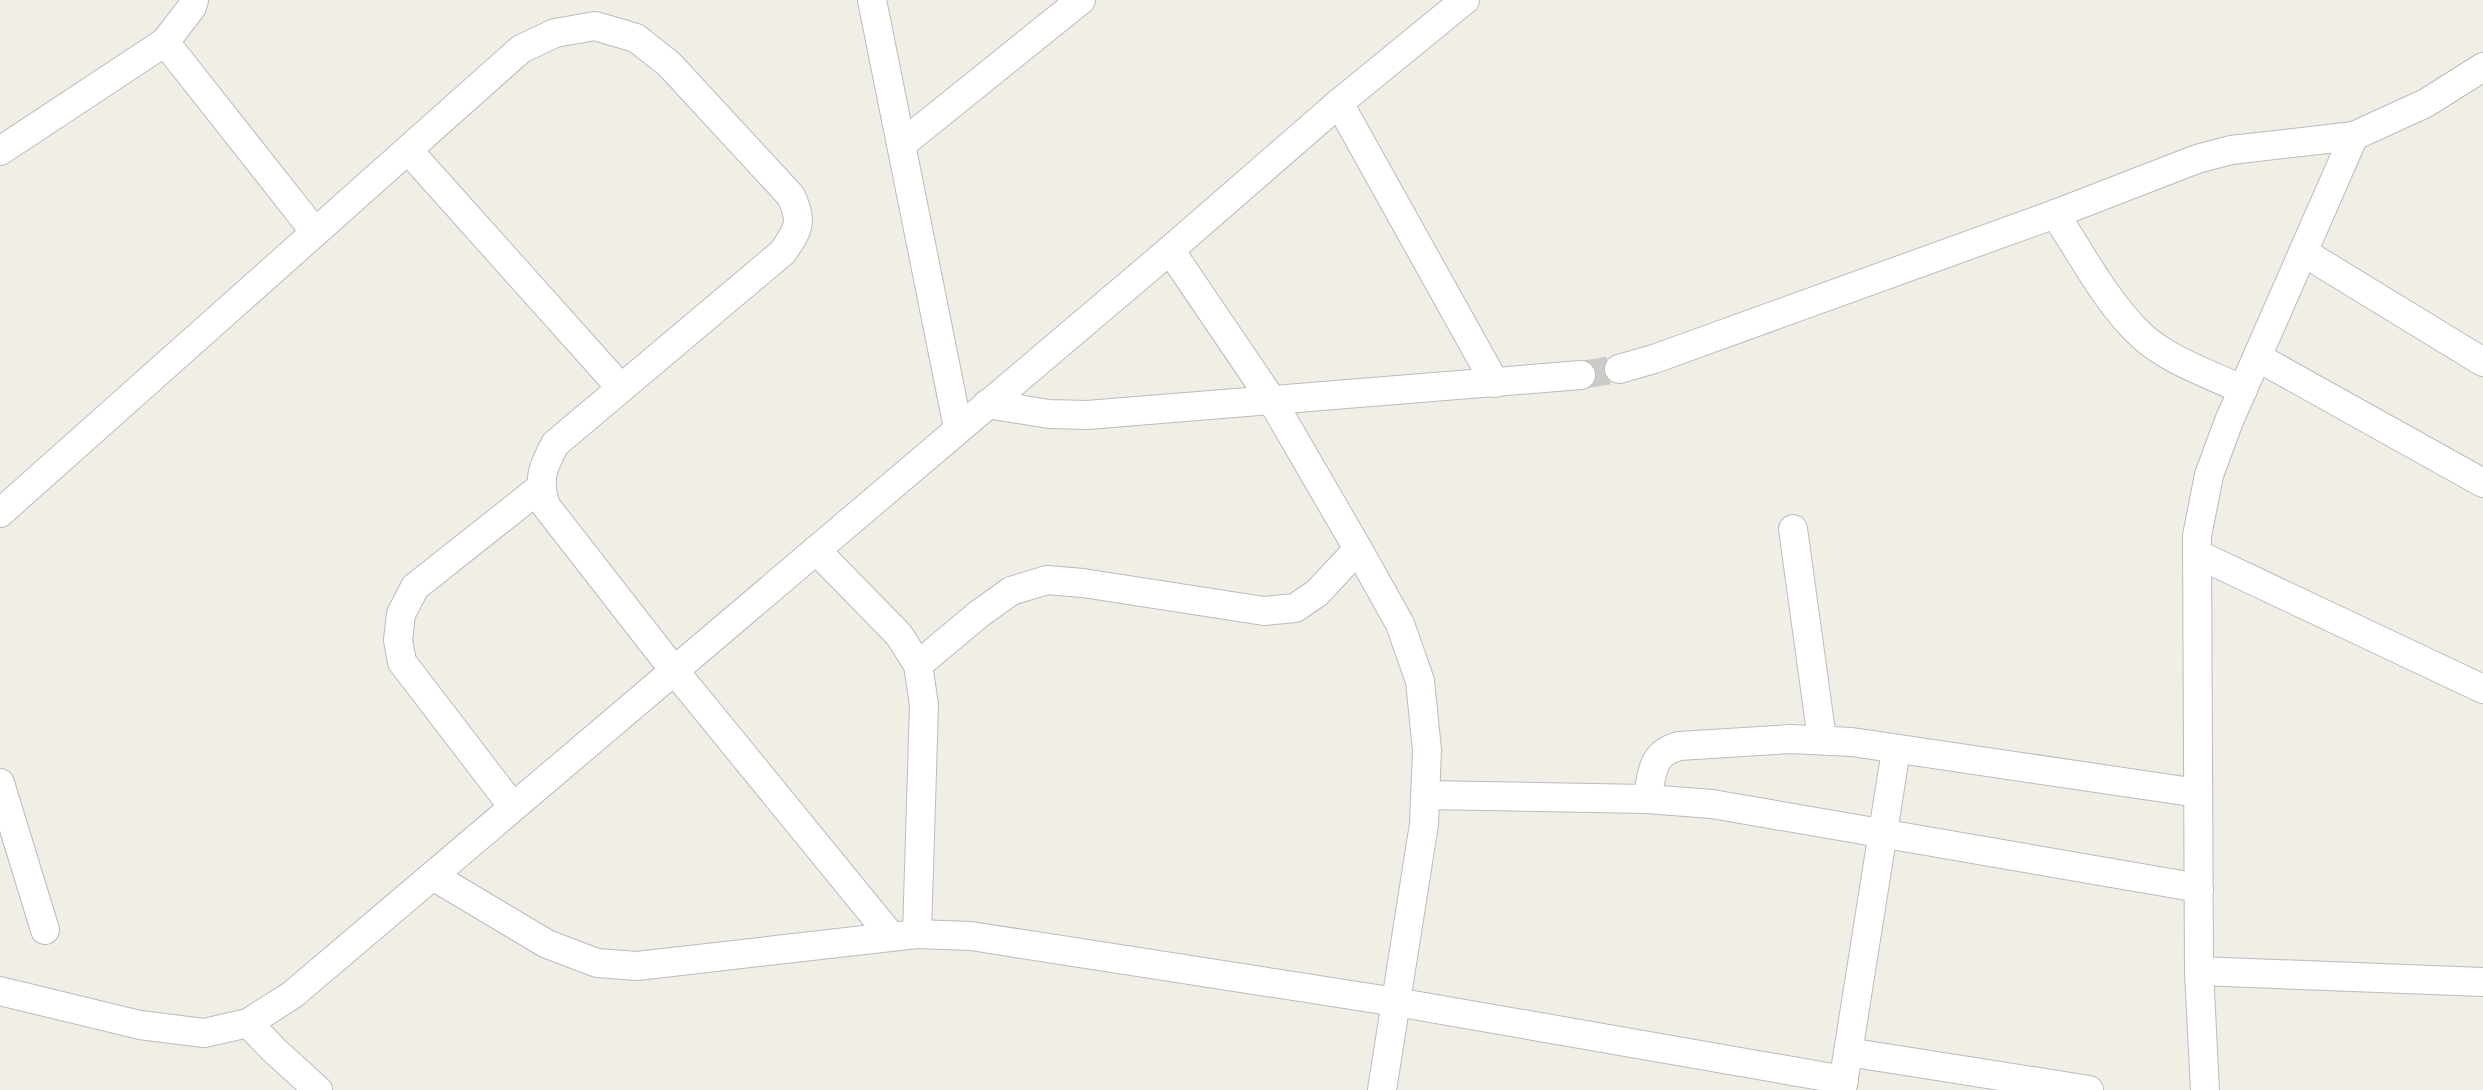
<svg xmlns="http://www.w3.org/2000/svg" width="2483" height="1090" font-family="Poppins,sans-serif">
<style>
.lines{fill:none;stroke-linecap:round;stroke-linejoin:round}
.street-tunnel{stroke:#cccbc6;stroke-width:28;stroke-dasharray:28 14;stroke-linecap:butt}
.street-casing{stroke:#b8bcc0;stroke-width:30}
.street{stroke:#fff;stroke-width:28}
</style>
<rect width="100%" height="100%" fill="#f1eee5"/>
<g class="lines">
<path class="street-tunnel" d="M1581,375l38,-6"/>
<defs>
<g id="street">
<path d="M872,0l86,428"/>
<path d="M165,42l150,190"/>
<path d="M1339,103l156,280"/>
<path d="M902,144l179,-144"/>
<path d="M408,150l213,238"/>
<path d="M0,151l165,-109 27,-35 2,-7"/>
<path d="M2055,214c26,39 52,90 87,122 27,25 68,38 101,54"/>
<path d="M1170,250l101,149 87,150 42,75 20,57 7,69 -3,74 -42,266"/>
<path d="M2303,252l180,110"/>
<path d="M2257,357l226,126"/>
<path d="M1619,369l35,-10 401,-145 142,-55 34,-9 123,-14 72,-33 57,-36"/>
<path d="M987,404l62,10 38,1 494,-40"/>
<path d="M0,513l521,-464 34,-16 40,-7 41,12 33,26 122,132c12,27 8,32 -8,56l-228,192c-12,23 -18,35 -9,62l127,163 218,267"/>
<path d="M1793,529l29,210"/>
<path d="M816,550l83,85 19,30 6,40 -7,229"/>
<path d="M2197,554l286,135"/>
<path d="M918,665l61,-51 32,-23 36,-11 36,3 181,28 31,-3 22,-15 41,-44"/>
<path d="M0,783l45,147"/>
<path d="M1425,795l222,4 65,5 487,84"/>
<path d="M1647,799c6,-26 3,-45 32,-53l112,-7 61,3 346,51"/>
<path d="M513,807l-111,-145 -4,-22 3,-26 14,-27 125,-99"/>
<path d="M433,876l114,68 50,19 40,3 280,-32 54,2 425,66 448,78"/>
<path d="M2199,971l284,11"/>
<path d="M0,991l140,34 64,8 44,-10 44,-28 878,-745 169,-147 126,-103"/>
<path d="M248,1023l26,27 44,40"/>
<path d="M1848,1052l241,38"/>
<path d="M1842,1090l54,-340"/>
<path d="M2205,1090l-6,-119 -2,-435 12,-61 20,-54 125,-285"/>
</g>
</defs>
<use href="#street" class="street-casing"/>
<use href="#street" class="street"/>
</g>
</svg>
